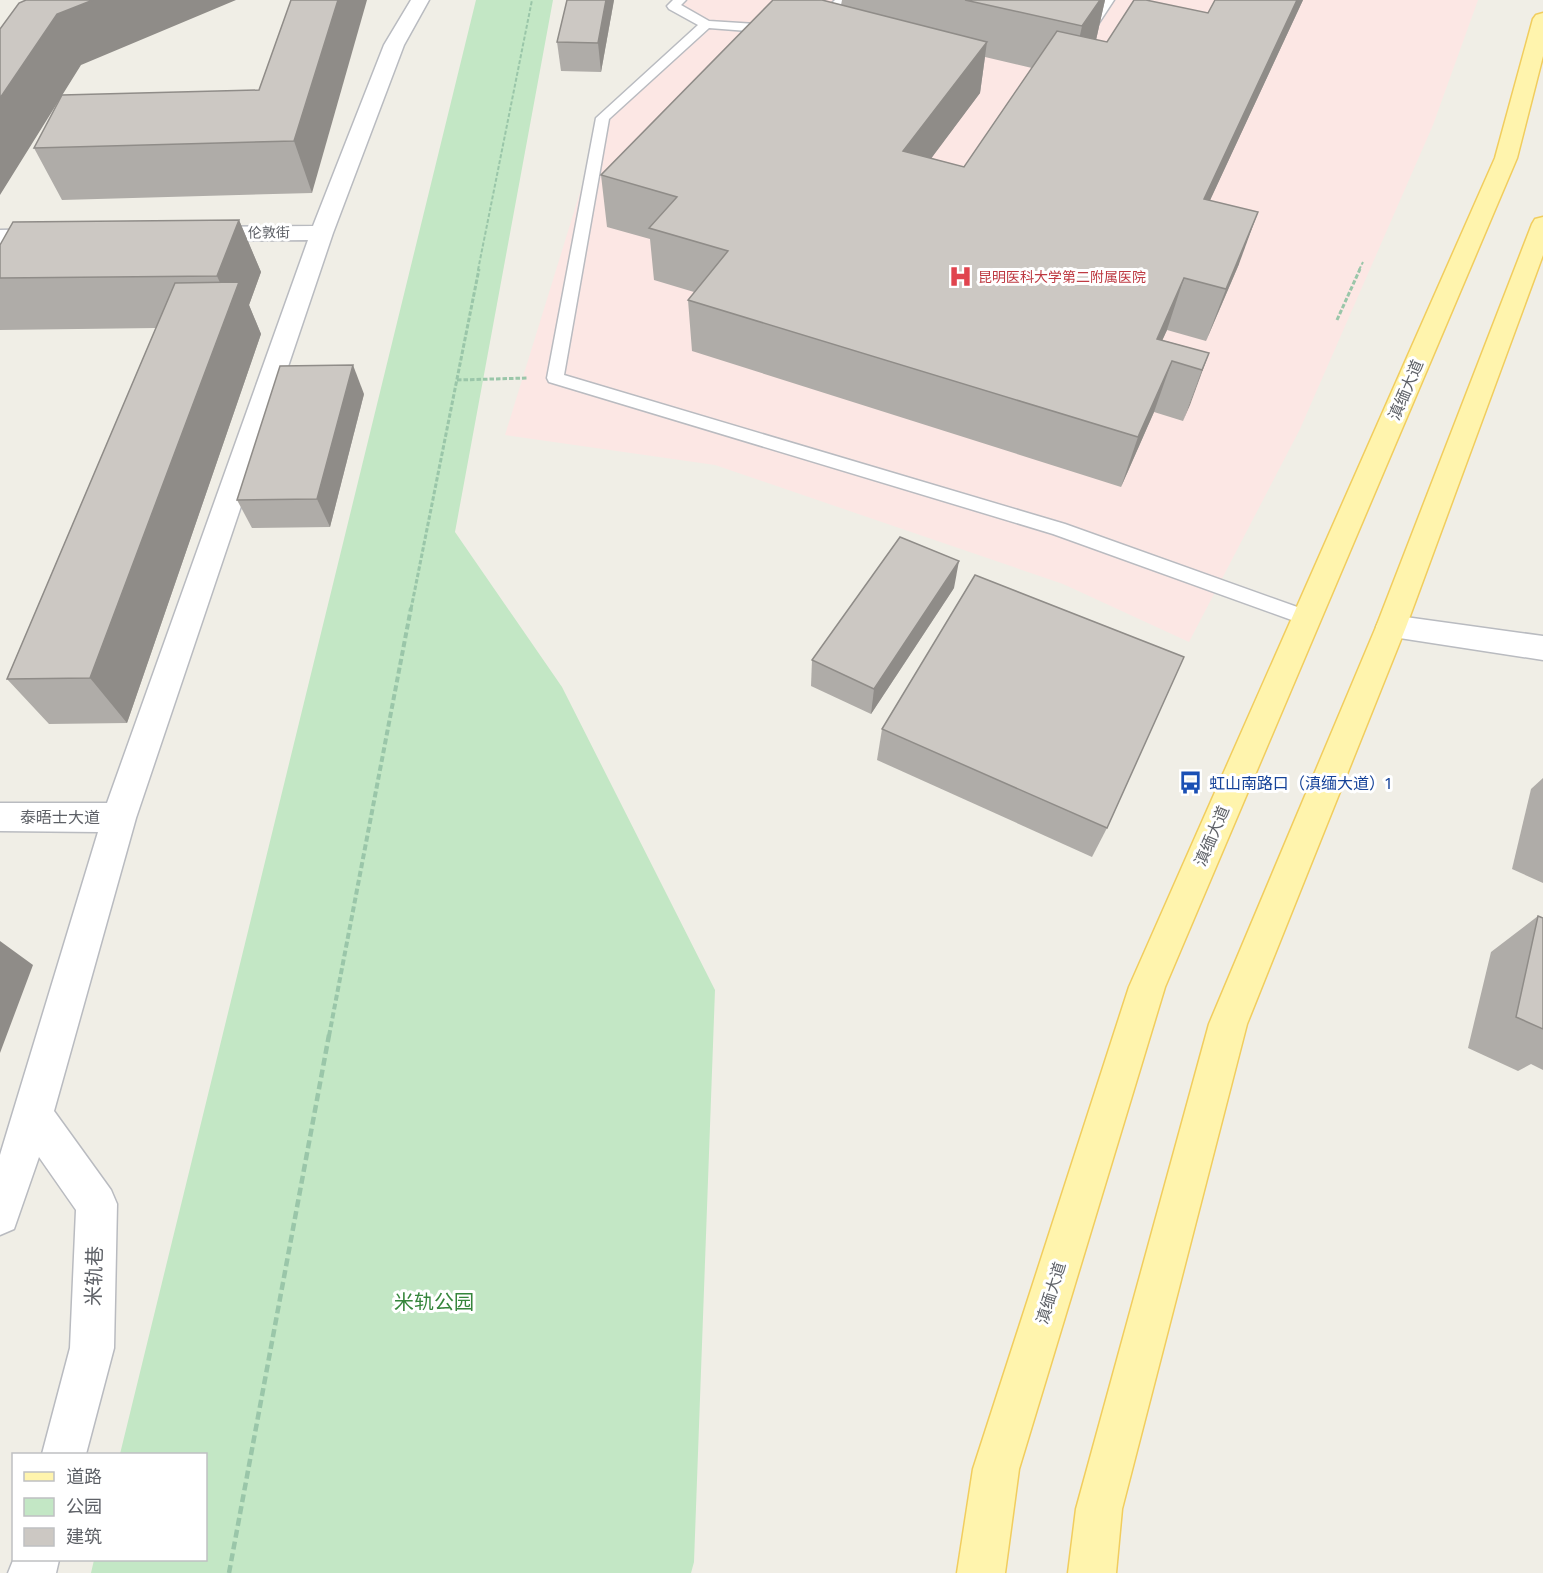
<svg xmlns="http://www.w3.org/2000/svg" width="1543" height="1573" font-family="'Fira Sans Condensed','Noto Sans SC',sans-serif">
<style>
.medical{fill:#fce7e4}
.green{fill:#c3e7c5}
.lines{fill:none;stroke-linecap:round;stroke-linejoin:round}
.service-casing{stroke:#b9bbc0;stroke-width:3}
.minor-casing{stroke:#b9bbc0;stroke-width:3}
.primary-casing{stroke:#f1cd5e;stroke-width:3}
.path-far3{stroke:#9ac6a9;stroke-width:2;stroke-dasharray:4 2;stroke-linecap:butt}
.path-far2{stroke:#9ac6a9;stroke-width:3;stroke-dasharray:4.5 2;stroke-linecap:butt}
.path-far1{stroke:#9ac6a9;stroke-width:4;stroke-dasharray:6 3;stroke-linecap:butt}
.path{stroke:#9ac6a9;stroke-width:4.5;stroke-dasharray:8 4;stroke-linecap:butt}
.service{fill:#fff;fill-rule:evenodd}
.minor{fill:#fff;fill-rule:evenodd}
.primary{fill:#fff4ad;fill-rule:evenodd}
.wall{fill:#afaca8;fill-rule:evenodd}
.shaded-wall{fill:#8f8c88}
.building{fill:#ccc8c3;stroke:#8f8c88;stroke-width:1.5}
.labels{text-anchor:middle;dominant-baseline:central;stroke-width:6;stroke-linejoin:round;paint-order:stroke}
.far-street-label{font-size:14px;fill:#5e6167;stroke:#fff}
.far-health-label{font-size:14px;fill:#be3a42;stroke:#fff;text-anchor:start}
.street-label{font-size:16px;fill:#5e6167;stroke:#fff}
.transit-label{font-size:16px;fill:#164399;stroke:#fff;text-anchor:start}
.near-street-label{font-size:20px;fill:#5e6167;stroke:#fff}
.near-park-label{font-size:20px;fill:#36863c;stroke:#fff}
</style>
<rect width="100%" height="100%" fill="#f0eee6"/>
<path class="medical" d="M680,0h798l-45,125 -133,304 -111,213 -126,-58 -348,-119 -210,-30 98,-317 103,-93 -33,-19z"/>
<path class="green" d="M476,0h77l-98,532 107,155 153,303 -21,572 -3,11h-600l3,-13h112v-106h-86z"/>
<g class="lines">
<defs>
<g id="service">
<path d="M673,0h13l-5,5 28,16 63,4 6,4 -6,4 -63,-5 -100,91 -45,256 501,149 249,89 3,5 -3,5 -7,2 -7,-2 -247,-89 -504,-152 -2,-4 49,-260 102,-93 -29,-16 -2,-3z"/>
<path d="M835,0h13l-26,27h-8v-6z"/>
<path d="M1102,0h12l-19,29 -15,-2v-6h8z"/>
</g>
<g id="minor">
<path d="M411,0h18l-25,45 -71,188 -197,585 -82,293 57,79 6,14 -3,144 -28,106h-44l28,-106 6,-138 -37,-53 -25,72 -14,6v-80l98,-323 -98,-1v-28h107l201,-563 -107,1 -8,-2 -4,-5 4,-5 8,-2 112,-1 71,-181z"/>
<path d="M50,229l8,2 4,5 -4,5 -58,3v-14z"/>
<path d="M1391,615l152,21v24l-163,-25 -4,-8 4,-8z"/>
<path d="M14,1558v2h45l-3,13h-48z"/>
</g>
<g id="primary">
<path d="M1543,13v43l-26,102 -352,829 -146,482 -14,104h-48l16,-104 156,-482 366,-829 38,-139 3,-4z"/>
<path d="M1543,217v38l-137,372 -159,397 -125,485 -6,64h-48l8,-64 133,-485 167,-397 156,-403 3,-5z"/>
</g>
</defs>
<use href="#service" class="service-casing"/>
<use href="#minor" class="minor-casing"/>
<use href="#primary" class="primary-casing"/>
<g class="path-far3">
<path d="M478,270l54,-270"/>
<path d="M1359,270l4,-8"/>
</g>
<g class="path-far2">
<path d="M1337,320l23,-51"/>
<path d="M457,380l71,-2"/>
<path d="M411,609l68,-340"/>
</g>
<path class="path-far1" d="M329,1036l82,-428"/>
<path class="path" d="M229,1573l100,-538"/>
<use href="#service" class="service"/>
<use href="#minor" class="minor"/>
<use href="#primary" class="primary"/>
</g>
<g class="wall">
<path d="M291,0l21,193 -250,7 -28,-52 225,-58z"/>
<path d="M567,0h47l-13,72 -40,-1 -4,-29z"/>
<path d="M842,0h263l-9,40 11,2 101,-29 95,-13 -93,200 29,64 -33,77 -39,-11 -5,10 47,13 -26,68 -29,-9 -33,75 -429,-136 -4,-51 6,-8 -40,-12 -4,-41 -43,-12 -6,-52 240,-170zM985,57l47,11 -68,99 -33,-9 49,-65z"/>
<path d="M239,220l22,52 -12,33 12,29 -134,389 -78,1 -42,-45 149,-351 -156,2v-85z"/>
<path d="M364,394l-34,133 -78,1 -15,-28z"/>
<path d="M954,588l-83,126 -60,-28 1,-26z"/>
<path d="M882,729l225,99 -15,29 -215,-97z"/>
<path d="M1543,778v105l-31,-14 19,-80z"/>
<path d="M1538,916l5,2v152l-12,-6 -13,7 -50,-23 23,-96z"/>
</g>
<g class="shaded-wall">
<path d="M93,0h143l-155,65 -81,130v-97l57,-84z"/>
<path d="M338,0h29l-55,193 -18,-52z"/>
<path d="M606,0h8l-13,72 -3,-29z"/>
<path d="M1100,0h5l-9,40 -25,37 11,-51z"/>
<path d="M1297,0h6l-116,250 17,-51z"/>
<path d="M987,42l-7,51 -82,110 5,-52z"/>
<path d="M1258,212l-19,52 -33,77 20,-52z"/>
<path d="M239,220l22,52 -12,33 12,29 -134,389 -37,-45 140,-373 -13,-29z"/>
<path d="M1184,278l-17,52 -27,60 17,-51z"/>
<path d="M1209,353l-19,52 -7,16 19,-51z"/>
<path d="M1172,361l-18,51 -33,75 17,-50z"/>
<path d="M353,365l11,29 -34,133 -13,-28z"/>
<path d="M959,561l-5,27 -83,126 3,-25z"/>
<path d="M0,941l33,24 -33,88z"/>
</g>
<g class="building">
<path d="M26,0h67l-36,14 -57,84v-69l19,-26z"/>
<path d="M291,0h47l-44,141 -260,7 28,-53 197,-5z"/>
<path d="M567,0h39l-8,43 -41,-1z"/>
<path d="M773,0h49l165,42 -84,109 61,16 93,-136 50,11 27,-42h12l62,13 7,-13h82l-93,199 54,13 -32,77 -42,-11 -27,61 52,14 -7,17 -30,-9 -34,76 -450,-137 40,-49 -79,-23 28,-31 -76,-22z"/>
<path d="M965,0h135l-18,26z"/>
<path d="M239,220l-22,56 -217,2v-33l13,-23z"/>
<path d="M239,282l-149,396 -83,1 168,-396z"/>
<path d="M353,365l-36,134 -80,1 43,-134z"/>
<path d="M900,537l59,24 -85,128 -62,-29z"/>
<path d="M975,575l209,82 -77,171 -225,-99z"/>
<path d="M1538,916l5,2v111l-27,-12z"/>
</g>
<defs>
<symbol id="hospital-bare" viewBox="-9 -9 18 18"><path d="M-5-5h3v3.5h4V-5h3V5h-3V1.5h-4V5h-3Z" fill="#e0444e" stroke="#fff" stroke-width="2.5" paint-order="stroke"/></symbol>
<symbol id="bus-bare" viewBox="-9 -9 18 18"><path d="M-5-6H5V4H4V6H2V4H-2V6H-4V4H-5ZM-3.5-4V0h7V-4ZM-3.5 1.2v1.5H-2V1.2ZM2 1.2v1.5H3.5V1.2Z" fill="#1a4fb4" stroke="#fff" stroke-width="2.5" paint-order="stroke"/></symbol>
</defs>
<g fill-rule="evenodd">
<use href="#hospital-bare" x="944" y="260" width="33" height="33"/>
<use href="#bus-bare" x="1174" y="766" width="33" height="33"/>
</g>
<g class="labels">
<g class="far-street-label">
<text transform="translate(269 233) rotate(-1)">伦敦街</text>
</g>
<g class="far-health-label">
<text x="978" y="277">昆明医科大学第二附属医院</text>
</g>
<g class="street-label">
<text transform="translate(1406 390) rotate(-67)">滇缅大道</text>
<text x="60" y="817">泰晤士大道</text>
<text transform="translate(1212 836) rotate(-67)">滇缅大道</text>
<text transform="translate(1051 1293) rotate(-73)">滇缅大道</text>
</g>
<g class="transit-label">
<text x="1209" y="783">虹山南路口（滇缅大道）1</text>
</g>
<g class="near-street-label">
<text transform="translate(94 1276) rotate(-88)">米轨巷</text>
</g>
<g class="near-park-label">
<text x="434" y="1302">米轨公园</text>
</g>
</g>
<rect x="12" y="1453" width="195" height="108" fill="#ffffff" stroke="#bfc0c2" stroke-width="1.5"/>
<rect x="24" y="1472" width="30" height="9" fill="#fff4ad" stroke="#bfc0c2" stroke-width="1.5"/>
<text x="66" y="1483" font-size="18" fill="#5e6167">道路</text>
<rect x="24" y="1498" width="30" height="18" fill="#c3e7c5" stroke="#bfc0c2" stroke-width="1.5"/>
<text x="66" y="1513" font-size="18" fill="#5e6167">公园</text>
<rect x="24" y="1528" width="30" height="18" fill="#ccc8c3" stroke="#bfc0c2" stroke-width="1.5"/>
<text x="66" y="1543" font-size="18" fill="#5e6167">建筑</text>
</svg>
